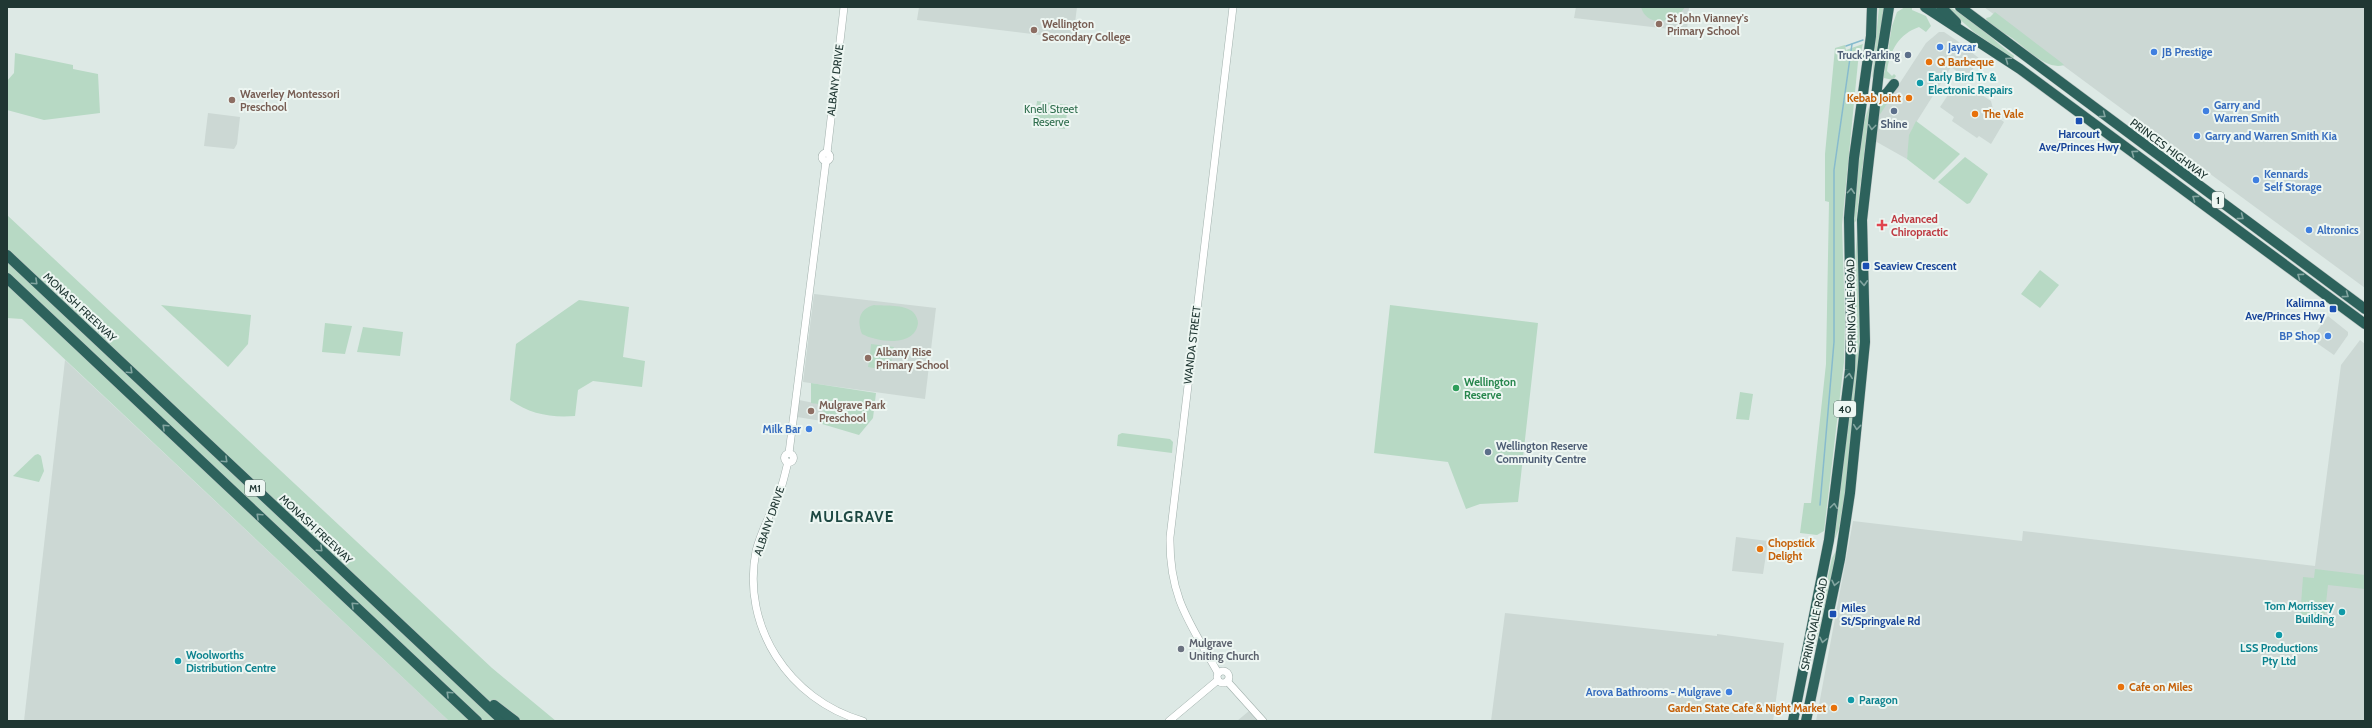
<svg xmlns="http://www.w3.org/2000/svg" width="2372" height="728" font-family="Cabin,sans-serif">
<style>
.built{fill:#ccd8d4}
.green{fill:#b7d9c4}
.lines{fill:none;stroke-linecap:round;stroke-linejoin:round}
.stream{stroke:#87bbcd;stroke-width:1.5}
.minor-casing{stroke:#a1b0ac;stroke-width:8}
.highway-casing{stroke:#bcc3c2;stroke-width:11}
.minor{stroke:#fff;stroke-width:7}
.highway{stroke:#2d625c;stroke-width:10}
.oneway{stroke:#83a5a0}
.education-dot{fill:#8d6e63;stroke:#edf6f2;stroke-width:1.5}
.shop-dot{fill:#3f7fe0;stroke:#edf6f2;stroke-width:1.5}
.service-dot{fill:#5c6f8a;stroke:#edf6f2;stroke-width:1.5}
.food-dot{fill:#e8710a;stroke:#edf6f2;stroke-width:1.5}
.culture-dot{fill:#0f9aa8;stroke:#edf6f2;stroke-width:1.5}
.transit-dot{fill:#1a4fb4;stroke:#edf6f2;stroke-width:1.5}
.health-dot{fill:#e0444e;stroke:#edf6f2;stroke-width:1.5}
.leisure-dot{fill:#2e9e5b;stroke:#edf6f2;stroke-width:1.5}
.worship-dot{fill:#6b7280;stroke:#edf6f2;stroke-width:1.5}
.labels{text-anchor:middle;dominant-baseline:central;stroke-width:4;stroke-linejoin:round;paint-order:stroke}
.shield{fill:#edf6f2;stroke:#5e706c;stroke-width:1}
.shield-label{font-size:10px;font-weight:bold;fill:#203733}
.education-label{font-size:11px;font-weight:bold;fill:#785e54;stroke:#edf6f2;text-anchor:start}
.shop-label{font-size:11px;font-weight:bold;fill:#366cbe;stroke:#edf6f2;text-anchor:start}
.service-label{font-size:11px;font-weight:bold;fill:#4e5e75;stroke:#edf6f2;text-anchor:end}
.food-label{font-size:11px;font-weight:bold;fill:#c56008;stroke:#edf6f2;text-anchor:start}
.culture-label{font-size:11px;font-weight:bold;fill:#0d838f;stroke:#edf6f2;text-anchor:start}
.street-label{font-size:11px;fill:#203733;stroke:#edf6f2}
.park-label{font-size:11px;fill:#2c6c4b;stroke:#edf6f2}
.transit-label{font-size:11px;font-weight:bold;fill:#164399;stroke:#edf6f2;text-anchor:start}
.health-label{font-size:11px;font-weight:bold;fill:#be3a42;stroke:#edf6f2;text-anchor:start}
.leisure-label{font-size:11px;font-weight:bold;fill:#27864d;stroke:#edf6f2;text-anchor:start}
.worship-label{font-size:11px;font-weight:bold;fill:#5b616d;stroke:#edf6f2;text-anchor:start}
.district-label{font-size:15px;font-weight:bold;letter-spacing:1px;fill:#1d4842;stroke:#edf6f2}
</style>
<rect width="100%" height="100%" fill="#dde9e5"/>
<g class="built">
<path d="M919,7h158l-4,32 -156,-19z"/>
<path d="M1576,7h113l-2,24 -113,-13z"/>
<path d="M1984,7h381v281l-266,-196z"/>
<path d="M1939,32h5l12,8 24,19 -14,19 -15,-11 -39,62 -5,30 -32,-18 2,-23 49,-75z"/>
<path d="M1970,87l21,14 2,8 3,2 -2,4 10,7 -13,22 -12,-8 -2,2 -25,-17 2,-4 -14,-10 12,-18z"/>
<path d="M208,113l32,4 -3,27 -3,5 -30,-3z"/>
<path d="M814,294l122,14 -11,91 -122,-17z"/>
<path d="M2328,316l20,16v3l-14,20 -23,-16z"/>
<path d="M2360,340l5,4v377h-549l37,-200 169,20 1,-10 292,35 26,-201z"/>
<path d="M65,360l384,361h-425z"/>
<path d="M799,400l25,5 -2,16 -25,-4z"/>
<path d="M1736,537l32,4 -5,33 -31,-3z"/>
<path d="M1505,613l212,23v-2l67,9 -11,78h-282z"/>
<path d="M1249,711l9,10h-21z"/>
</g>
<g class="green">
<path d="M1641,7h44c-9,15 -38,22 -44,0z"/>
<path d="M1879,7h6l-10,65 -3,6z"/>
<path d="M1905,7l7,1v2l14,6 5,10 -5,6 -7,-5c-20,7 -29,23 -32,44l5,5 2,-2 2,2 -3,4 -9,-2v-4l8,-48 5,-14z"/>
<path d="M1946,7c14,0 54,39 68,49l-1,3 -38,-26z"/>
<path d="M1995,12l67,51 2,2c-18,6 -39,-18 -52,-27 -8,-6 -23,-9 -26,-20l4,-1z"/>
<path d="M1863,44l-5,18 -16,163 3,96 -1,41 -20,169 -7,4 -17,-2 4,-30h7l15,-139 3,-162 -4,-1v-47l10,-106 10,-3 1,5z"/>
<path d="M15,53l58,12v4l25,5 2,39 -56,7 -37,-10v-29l7,-8z"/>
<path d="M1887,97l3,2 -13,20 2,-16z"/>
<path d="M1037,101l31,4 -3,24 -31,-4z"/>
<path d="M1870,105l-14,116 -2,2c-3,-24 6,-98 16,-118z"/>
<path d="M1916,121l44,33 -26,26 -27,-21 2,-24z"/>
<path d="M1965,157l23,17 -18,29 -3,1 -29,-22z"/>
<path d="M7,215l485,453 64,53h-107l-427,-402 -15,-1z"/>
<path d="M1857,234l5,91 -14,150 -9,54 -4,10z"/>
<path d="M2040,270l19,15 -19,23 -19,-14z"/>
<path d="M579,300l50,7 -6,50 22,4 -3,26 -49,-6 -15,9 -3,26c-24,2 -45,-2 -65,-16l6,-56z"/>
<path d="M161,305l90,10 -3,29 -20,23z"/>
<path d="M874,305c11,1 30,-1 39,7 3,3 5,8 5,11 -3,25 -41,19 -56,11 -5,-14 -3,-25 12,-29z"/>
<path d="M1390,305l148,18 -20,179 -38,2 -14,5 -18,-47 -74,-9z"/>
<path d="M325,323l27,3 -7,28 -23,-2z"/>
<path d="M363,327l40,5 -3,24 -43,-4z"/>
<path d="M871,344l23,3 -2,11 -22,-3z"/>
<path d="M870,356l22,3 -2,12 -22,-4z"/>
<path d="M811,383l65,10 -3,25 -14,17 -37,-11 2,-19 -13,-2z"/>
<path d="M1740,392l13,2 -4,26 -13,-1z"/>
<path d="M1122,433l48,6 3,3 -1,11 -55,-7 1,-11z"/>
<path d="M35,455l3,-1 3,2 3,15 -5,11 -26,-6z"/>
<path d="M1837,549l1,1 -24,102 -3,-1 1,-5 20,-88z"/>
<path d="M2315,569l50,6v14l-37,-4 -4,36 -24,-3 3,-41 11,1z"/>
</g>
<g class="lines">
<g class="stream">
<path d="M1846,46l17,-6"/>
<path d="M1820,505l14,-163v-172l18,-126"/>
</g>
<defs>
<g id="minor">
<circle cx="826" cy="157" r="4"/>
<path d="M827,153l17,-146"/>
<path d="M789,453l37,-292"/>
<circle cx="789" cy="458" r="4.5"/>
<path d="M788,462c-3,11 -5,22 -9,32 -8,19 -18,37 -23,57 -15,75 33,149 107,170"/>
<circle cx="1223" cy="677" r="6"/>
<path d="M1218,673c-28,-50 -49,-75 -48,-136l63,-530"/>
<path d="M1227,681l36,40"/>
<path d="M1169,721l49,-41"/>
</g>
<g id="highway">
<path d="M1925,7l95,62 345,255"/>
<path d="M1941,7l15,15"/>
<path d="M1960,7l405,302"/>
<path d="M1875,101l12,-8 7,-9"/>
<path d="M7,255l496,466"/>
<path d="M7,278l470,443"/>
<path d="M494,705l21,16"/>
<path d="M1793,721l36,-181 21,-170 1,-37 -2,-115 5,-60 17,-122 1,-29"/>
<path d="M1806,721l34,-162 10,-66 15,-151 -3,-122 17,-149 10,-64"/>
</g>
</defs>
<use href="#minor" class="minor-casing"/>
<use href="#highway" class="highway-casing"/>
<use href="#minor" class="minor"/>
<use href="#highway" class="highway"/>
</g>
<defs><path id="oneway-chevron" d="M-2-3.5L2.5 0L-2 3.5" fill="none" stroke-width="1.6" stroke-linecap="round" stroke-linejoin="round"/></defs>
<g class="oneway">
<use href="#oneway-chevron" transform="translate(2008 60) rotate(-145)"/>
<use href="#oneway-chevron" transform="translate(2103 115) rotate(37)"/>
<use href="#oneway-chevron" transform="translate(1872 127) rotate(97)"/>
<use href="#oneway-chevron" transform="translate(2134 153) rotate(-144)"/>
<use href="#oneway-chevron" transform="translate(1851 191) rotate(-86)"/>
<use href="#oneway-chevron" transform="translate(2195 198) rotate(-144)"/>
<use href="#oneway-chevron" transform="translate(2241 217) rotate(37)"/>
<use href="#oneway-chevron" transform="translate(2300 276) rotate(-144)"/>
<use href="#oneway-chevron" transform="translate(35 282) rotate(43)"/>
<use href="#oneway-chevron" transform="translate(1864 283) rotate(87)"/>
<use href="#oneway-chevron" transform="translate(2346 295) rotate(36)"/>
<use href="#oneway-chevron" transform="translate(130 371) rotate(43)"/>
<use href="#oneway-chevron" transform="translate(1849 376) rotate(-83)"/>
<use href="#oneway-chevron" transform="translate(165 427) rotate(-137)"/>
<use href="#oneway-chevron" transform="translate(1857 427) rotate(96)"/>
<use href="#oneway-chevron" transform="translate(225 460) rotate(43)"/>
<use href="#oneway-chevron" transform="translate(1834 506) rotate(-83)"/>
<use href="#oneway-chevron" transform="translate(259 516) rotate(-137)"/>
<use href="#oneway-chevron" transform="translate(320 549) rotate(43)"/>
<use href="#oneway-chevron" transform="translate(1835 583) rotate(102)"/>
<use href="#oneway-chevron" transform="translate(354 605) rotate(-137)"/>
<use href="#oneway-chevron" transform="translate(1823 640) rotate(102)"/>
<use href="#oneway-chevron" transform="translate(449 694) rotate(-137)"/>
</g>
<g class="education-dot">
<circle cx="1659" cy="24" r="4"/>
<circle cx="1034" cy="30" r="4"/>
<circle cx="232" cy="100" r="4"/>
<circle cx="868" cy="358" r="4"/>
<circle cx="811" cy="411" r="4"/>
</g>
<g class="shop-dot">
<circle cx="1940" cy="47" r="4"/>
<circle cx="2154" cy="52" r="4"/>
<circle cx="2206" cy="111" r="4"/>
<circle cx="2197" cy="136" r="4"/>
<circle cx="2256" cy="180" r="4"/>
<circle cx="2309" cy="230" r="4"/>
<circle cx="2328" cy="336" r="4"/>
<circle cx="809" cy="429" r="4"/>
<circle cx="1729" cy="692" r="4"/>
</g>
<g class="service-dot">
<circle cx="1908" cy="55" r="4"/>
<circle cx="1894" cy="111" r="4"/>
<circle cx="1488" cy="452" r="4"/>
</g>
<g class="food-dot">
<circle cx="1929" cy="62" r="4"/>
<circle cx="1909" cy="98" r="4"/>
<circle cx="1975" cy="114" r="4"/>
<circle cx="1760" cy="549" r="4"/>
<circle cx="2121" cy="687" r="4"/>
<circle cx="1834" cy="708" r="4"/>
</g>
<g class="culture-dot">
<circle cx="1920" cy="83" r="4"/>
<circle cx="2342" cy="612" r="4"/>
<circle cx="2279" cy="635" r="4"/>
<circle cx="178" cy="661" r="4"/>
<circle cx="1851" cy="700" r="4"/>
</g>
<g class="transit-dot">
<rect x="2075" y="117" width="8" height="8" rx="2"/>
<rect x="1862" y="262" width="8" height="8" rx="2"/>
<rect x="2329" y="305" width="8" height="8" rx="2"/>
<rect x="1829" y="610" width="8" height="8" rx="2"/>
</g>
<path class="health-dot" d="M1880 219h4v4h4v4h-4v4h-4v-4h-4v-4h4z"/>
<circle class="leisure-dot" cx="1456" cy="388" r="4"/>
<circle class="worship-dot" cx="1181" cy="649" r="4"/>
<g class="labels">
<g class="shield">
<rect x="2212" y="192" width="12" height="16" rx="3"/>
<rect x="1834" y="401" width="22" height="16" rx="3"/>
<rect x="245" y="480" width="20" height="16" rx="3"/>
</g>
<g class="shield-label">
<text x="2218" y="200">1</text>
<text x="1845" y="409">40</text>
<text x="255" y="488">M1</text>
</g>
<g class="education-label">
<text x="1667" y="18">St John Vianney's<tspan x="1667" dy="13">Primary School</tspan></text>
<text x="1042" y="24">Wellington<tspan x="1042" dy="13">Secondary College</tspan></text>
<text x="240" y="94">Waverley Montessori<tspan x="240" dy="13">Preschool</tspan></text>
<text x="876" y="352">Albany Rise<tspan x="876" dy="13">Primary School</tspan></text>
<text x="819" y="405">Mulgrave Park<tspan x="819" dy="13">Preschool</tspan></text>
</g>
<g class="shop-label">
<text x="1948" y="47">Jaycar</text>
<text x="2162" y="52">JB Prestige</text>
<text x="2214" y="105">Garry and<tspan x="2214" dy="13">Warren Smith</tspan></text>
<text x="2205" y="136">Garry and Warren Smith Kia</text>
<text x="2264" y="174">Kennards<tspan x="2264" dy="13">Self Storage</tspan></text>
<text x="2317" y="230">Altronics</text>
<text x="2320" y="336" text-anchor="end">BP Shop</text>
<text x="801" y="429" text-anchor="end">Milk Bar</text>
<text x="1721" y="692" text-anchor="end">Arova Bathrooms - Mulgrave</text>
</g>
<g class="service-label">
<text x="1900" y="55">Truck Parking</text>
<text x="1894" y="124" text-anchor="middle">Shine</text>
<text x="1496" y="446" text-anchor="start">Wellington Reserve<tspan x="1496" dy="13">Community Centre</tspan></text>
</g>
<g class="food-label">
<text x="1937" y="62">Q Barbeque</text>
<text x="1901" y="98" text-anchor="end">Kebab Joint</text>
<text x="1983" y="114">The Vale</text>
<text x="1768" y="543">Chopstick<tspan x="1768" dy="13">Delight</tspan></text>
<text x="2129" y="687">Cafe on Miles</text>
<text x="1826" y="708" text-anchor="end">Garden State Cafe &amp; Night Market</text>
</g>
<g class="culture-label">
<text x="1928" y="77">Early Bird Tv &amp;<tspan x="1928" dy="13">Electronic Repairs</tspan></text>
<text x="2334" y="606" text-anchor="end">Tom Morrissey<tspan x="2334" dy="13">Building</tspan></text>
<text x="2279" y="648" text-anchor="middle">LSS Productions<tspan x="2279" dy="13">Pty Ltd</tspan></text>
<text x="186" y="655">Woolworths<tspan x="186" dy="13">Distribution Centre</tspan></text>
<text x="1859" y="700">Paragon</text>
</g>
<g class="street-label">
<text transform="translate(835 80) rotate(-83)">ALBANY DRIVE</text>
<text transform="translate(2169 149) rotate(37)">PRINCES HIGHWAY</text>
<text transform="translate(1851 306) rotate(-91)">SPRINGVALE ROAD</text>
<text transform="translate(80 307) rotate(43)">MONASH FREEWAY</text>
<text transform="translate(1192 345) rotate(-83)">WANDA STREET</text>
<text transform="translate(769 521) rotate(-71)">ALBANY DRIVE</text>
<text transform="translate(316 529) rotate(43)">MONASH FREEWAY</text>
<text transform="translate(1814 624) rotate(-78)">SPRINGVALE ROAD</text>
</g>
<g class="park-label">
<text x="1051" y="109">Knell Street<tspan x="1051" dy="13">Reserve</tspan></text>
</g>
<g class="transit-label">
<text x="2079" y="134" text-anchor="middle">Harcourt<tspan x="2079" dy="13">Ave/Princes Hwy</tspan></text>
<text x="1874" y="266">Seaview Crescent</text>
<text x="2325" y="303" text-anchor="end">Kalimna<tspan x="2325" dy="13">Ave/Princes Hwy</tspan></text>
<text x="1841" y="608">Miles<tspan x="1841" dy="13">St/Springvale Rd</tspan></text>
</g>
<g class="health-label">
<text x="1891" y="219">Advanced<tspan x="1891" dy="13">Chiropractic</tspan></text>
</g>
<g class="leisure-label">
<text x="1464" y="382">Wellington<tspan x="1464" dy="13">Reserve</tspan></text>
</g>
<g class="worship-label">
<text x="1189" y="643">Mulgrave<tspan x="1189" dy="13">Uniting Church</tspan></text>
</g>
<g class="district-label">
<text x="852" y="517">MULGRAVE</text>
</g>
</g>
<rect width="2372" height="728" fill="none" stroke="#203733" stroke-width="16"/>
</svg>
